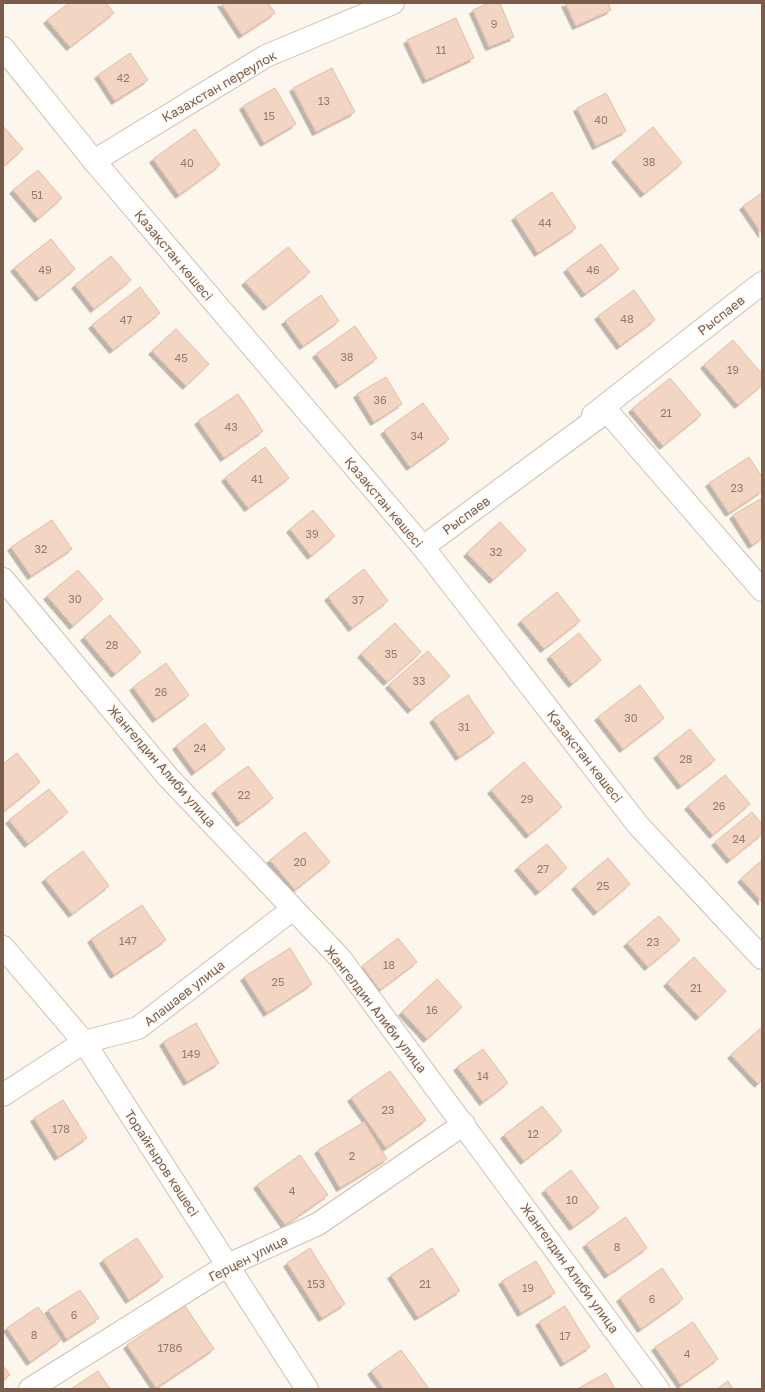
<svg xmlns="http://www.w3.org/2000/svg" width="765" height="1392" font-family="'Golos Text',sans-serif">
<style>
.building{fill:#f3d5c3;stroke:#e6bba3;filter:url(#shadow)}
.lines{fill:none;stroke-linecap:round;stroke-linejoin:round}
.minor-casing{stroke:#d1beb0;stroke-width:24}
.tertiary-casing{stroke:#d1beb0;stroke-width:24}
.minor{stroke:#fff;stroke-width:22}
.tertiary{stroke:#fff;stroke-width:22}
.labels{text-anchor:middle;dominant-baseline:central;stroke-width:3;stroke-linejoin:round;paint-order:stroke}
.number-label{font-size:11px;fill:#987a6a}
.street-label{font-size:13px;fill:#7a5c4d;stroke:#fffaf3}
</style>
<defs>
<filter id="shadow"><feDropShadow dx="-3.5" dy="3.5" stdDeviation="0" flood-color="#0004"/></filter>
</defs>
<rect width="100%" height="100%" fill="#fdf6ec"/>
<g class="building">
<path d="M69,3h37l8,10 -44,34 -23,-27z"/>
<path d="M221,3h47l7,10 -33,22z"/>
<path d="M489,3h11l14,34 -25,10 -16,-37z"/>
<path d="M565,3h43l3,7 -35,16z"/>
<path d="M456,18l18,40 -48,22 -19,-40z"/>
<path d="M130,53l18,27 -33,21 -17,-26z"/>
<path d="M332,68l23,44 -39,20 -23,-44z"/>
<path d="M275,88l21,36 -32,19 -21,-37z"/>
<path d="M606,93l20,38 -30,15 -19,-38z"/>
<path d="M3,126l20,23 -20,18z"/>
<path d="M653,127l29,36 -38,31 -29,-35z"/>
<path d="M195,129l25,36 -41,30 -26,-36z"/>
<path d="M38,170l24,28 -24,21 -25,-29z"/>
<path d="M552,192l24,36 -38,25 -23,-36z"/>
<path d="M762,193v41l-19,-28z"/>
<path d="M51,239l24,30 -36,29 -25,-30z"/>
<path d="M601,244l18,25 -34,25 -18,-25z"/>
<path d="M288,247l22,25 -43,35 -22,-25z"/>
<path d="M111,256l20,24 -37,29 -19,-24z"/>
<path d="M140,287l20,26 -47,37 -21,-25z"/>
<path d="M634,290l21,30 -35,26 -22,-30z"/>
<path d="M321,295l18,26 -36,25 -18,-25z"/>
<path d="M355,326l22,32 -38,27 -23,-31z"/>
<path d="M176,329l33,35 -23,22 -34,-35z"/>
<path d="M733,340l29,34v11l-24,20 -34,-40z"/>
<path d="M386,377l16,27 -28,18 -17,-28z"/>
<path d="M670,378l31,37 -38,31 -31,-37z"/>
<path d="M238,394l25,37 -39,27 -26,-37z"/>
<path d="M423,403l26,36 -39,28 -26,-36z"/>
<path d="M265,447l24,31 -41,30 -23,-30z"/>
<path d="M749,457l13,20v14l-33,22 -20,-30z"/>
<path d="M762,498v40l-10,7 -19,-30z"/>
<path d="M313,510l22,26 -24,20 -21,-27z"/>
<path d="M52,520l20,29 -41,27 -20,-29z"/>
<path d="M500,522l26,28 -33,30 -26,-27z"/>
<path d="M364,569l24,32 -36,27 -24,-31z"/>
<path d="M78,570l25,29 -30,27 -26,-30z"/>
<path d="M557,592l23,29 -36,28 -23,-28z"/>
<path d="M110,615l31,37 -26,22 -31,-37z"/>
<path d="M395,623l26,29 -34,30 -26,-28z"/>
<path d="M579,633l22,27 -29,24 -22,-28z"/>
<path d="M428,651l22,25 -39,34 -22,-25z"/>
<path d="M166,663l23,32 -33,24 -23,-32z"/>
<path d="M640,685l24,33 -41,31 -25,-32z"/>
<path d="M468,695l26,38 -35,24 -26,-38z"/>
<path d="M205,723l20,26 -30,23 -19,-26z"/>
<path d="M690,729l25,31 -34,26 -24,-31z"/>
<path d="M17,753l23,29 -37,30v-48z"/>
<path d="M524,762l38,45 -33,28 -38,-45z"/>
<path d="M248,766l25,32 -33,25 -25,-33z"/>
<path d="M725,775l25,29 -37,31 -25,-29z"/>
<path d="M49,789l19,23 -40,32 -19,-24z"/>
<path d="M752,812l10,12v10l-32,26 -15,-18z"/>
<path d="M305,832l25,30 -35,28 -25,-30z"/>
<path d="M547,844l20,24 -28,24 -21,-25z"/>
<path d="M83,851l26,35 -37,28 -27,-35z"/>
<path d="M608,858l22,26 -33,28 -22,-26z"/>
<path d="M762,860v42l-21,-23z"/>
<path d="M142,905l24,35 -52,35 -23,-36z"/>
<path d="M659,916l21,24 -32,27 -21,-24z"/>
<path d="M398,938l19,24 -37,28 -18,-24z"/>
<path d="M290,948l22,36 -45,29 -23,-36z"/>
<path d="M694,957l32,34 -27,26 -32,-34z"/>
<path d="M437,979l25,28 -35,32 -25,-27z"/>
<path d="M196,1023l23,40 -32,19 -24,-40z"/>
<path d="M762,1027v53l-4,4 -27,-29z"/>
<path d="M483,1049l25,34 -25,19 -26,-35z"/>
<path d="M390,1071l36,49 -40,28 -35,-50z"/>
<path d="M63,1100l24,38 -29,19 -24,-39z"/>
<path d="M542,1106l20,25 -38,30 -20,-26z"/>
<path d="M364,1122l23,37 -47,29 -22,-38z"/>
<path d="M300,1155l28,40 -43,30 -28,-40z"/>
<path d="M571,1170l28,38 -26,19 -28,-37z"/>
<path d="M626,1217l21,31 -39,27 -22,-31z"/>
<path d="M137,1238l26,39 -34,23 -26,-40z"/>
<path d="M310,1248l35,56 -23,14 -35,-55z"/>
<path d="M432,1248l28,43 -42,26 -27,-42z"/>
<path d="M536,1261l19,32 -34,20 -19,-32z"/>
<path d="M662,1268l21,31 -42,30 -21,-31z"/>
<path d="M80,1290l19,28 -32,21 -19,-29z"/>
<path d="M185,1306l29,43 -58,39 -29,-43z"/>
<path d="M565,1306l25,41 -26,16 -25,-41z"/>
<path d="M38,1307l23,33 -31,22 -23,-34z"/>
<path d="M693,1322l25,37 -37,26 -26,-38z"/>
<path d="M401,1350l28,39h-45l-13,-18z"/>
<path d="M3,1365l7,10 -7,5z"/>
<path d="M98,1371l12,18h-39z"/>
<path d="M606,1373l9,16h-38z"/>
<path d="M728,1381l5,8h-16z"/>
</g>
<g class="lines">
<defs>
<g id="minor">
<path d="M3,48l91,113 329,386 215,278 124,133"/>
<path d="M94,161l172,-105 127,-53"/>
<path d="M593,415l169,-132"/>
<path d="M423,547l184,-136 155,179"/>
<path d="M3,579l165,198 172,181 318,431"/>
<path d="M3,1095l81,-53 54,-14 155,-119"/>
<path d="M30,1389l198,-124 90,-41 146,-100"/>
</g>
<path id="tertiary" d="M3,947l81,95 223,347"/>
</defs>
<use href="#minor" class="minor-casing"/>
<use href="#tertiary" class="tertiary-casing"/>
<use href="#minor" class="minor"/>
<use href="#tertiary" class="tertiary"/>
</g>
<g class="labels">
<g class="number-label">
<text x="494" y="23">9</text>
<text x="441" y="49">11</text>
<text x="123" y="77">42</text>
<text x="324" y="100">13</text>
<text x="269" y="115">15</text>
<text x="601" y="119">40</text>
<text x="649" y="161">38</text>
<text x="187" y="162">40</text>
<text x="37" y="194">51</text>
<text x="545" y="222">44</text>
<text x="45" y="269">49</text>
<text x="593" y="269">46</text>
<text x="627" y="318">48</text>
<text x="126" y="319">47</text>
<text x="347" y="356">38</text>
<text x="181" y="357">45</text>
<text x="733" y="369">19</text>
<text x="380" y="399">36</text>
<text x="666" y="412">21</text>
<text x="231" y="426">43</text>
<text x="417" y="435">34</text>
<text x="257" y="478">41</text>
<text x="737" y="487">23</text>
<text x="312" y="533">39</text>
<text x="41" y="548">32</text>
<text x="496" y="551">32</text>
<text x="75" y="598">30</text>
<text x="358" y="599">37</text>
<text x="112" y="644">28</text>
<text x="391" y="653">35</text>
<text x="419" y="680">33</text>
<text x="161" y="691">26</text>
<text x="631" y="717">30</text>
<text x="464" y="726">31</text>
<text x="200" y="747">24</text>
<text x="686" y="758">28</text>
<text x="244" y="794">22</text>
<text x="527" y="798">29</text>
<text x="719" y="805">26</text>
<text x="739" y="838">24</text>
<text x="300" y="861">20</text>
<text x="543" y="868">27</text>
<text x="603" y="885">25</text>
<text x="128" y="940">147</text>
<text x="653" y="941">23</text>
<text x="389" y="964">18</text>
<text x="278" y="981">25</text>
<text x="696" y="987">21</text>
<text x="432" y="1009">16</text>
<text x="191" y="1053">149</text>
<text x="483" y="1075">14</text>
<text x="388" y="1109">23</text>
<text x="61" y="1128">178</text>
<text x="533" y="1133">12</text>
<text x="352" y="1155">2</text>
<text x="292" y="1190">4</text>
<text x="572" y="1199">10</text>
<text x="617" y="1246">8</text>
<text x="316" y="1283">153</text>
<text x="425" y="1283">21</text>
<text x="528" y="1287">19</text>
<text x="652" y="1298">6</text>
<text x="74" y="1314">6</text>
<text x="34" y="1334">8</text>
<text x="565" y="1335">17</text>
<text x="170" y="1347">178б</text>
<text x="687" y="1353">4</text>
</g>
<g class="street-label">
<text transform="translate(219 86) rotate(-30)">Казахстан переулок</text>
<text transform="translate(174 255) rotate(50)">Қазақстан көшесі</text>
<text transform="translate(721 315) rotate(-38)">Рыспаев</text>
<text transform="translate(384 502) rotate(50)">Қазақстан көшесі</text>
<text transform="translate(466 515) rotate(-36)">Рыспаев</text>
<text transform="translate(585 756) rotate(52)">Қазақстан көшесі</text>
<text transform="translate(162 766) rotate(49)">Жангелдин Алиби улица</text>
<text transform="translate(184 993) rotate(-38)">Алашаев улица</text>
<text transform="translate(376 1009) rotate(52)">Жангелдин Алиби улица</text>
<text transform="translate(162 1163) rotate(57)">Торайғыров көшесі</text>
<text transform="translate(248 1258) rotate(-27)">Герцен улица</text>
<text transform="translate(570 1268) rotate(54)">Жангелдин Алиби улица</text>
</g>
</g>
<rect width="765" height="1392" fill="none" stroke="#7a5c4d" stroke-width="8"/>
</svg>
